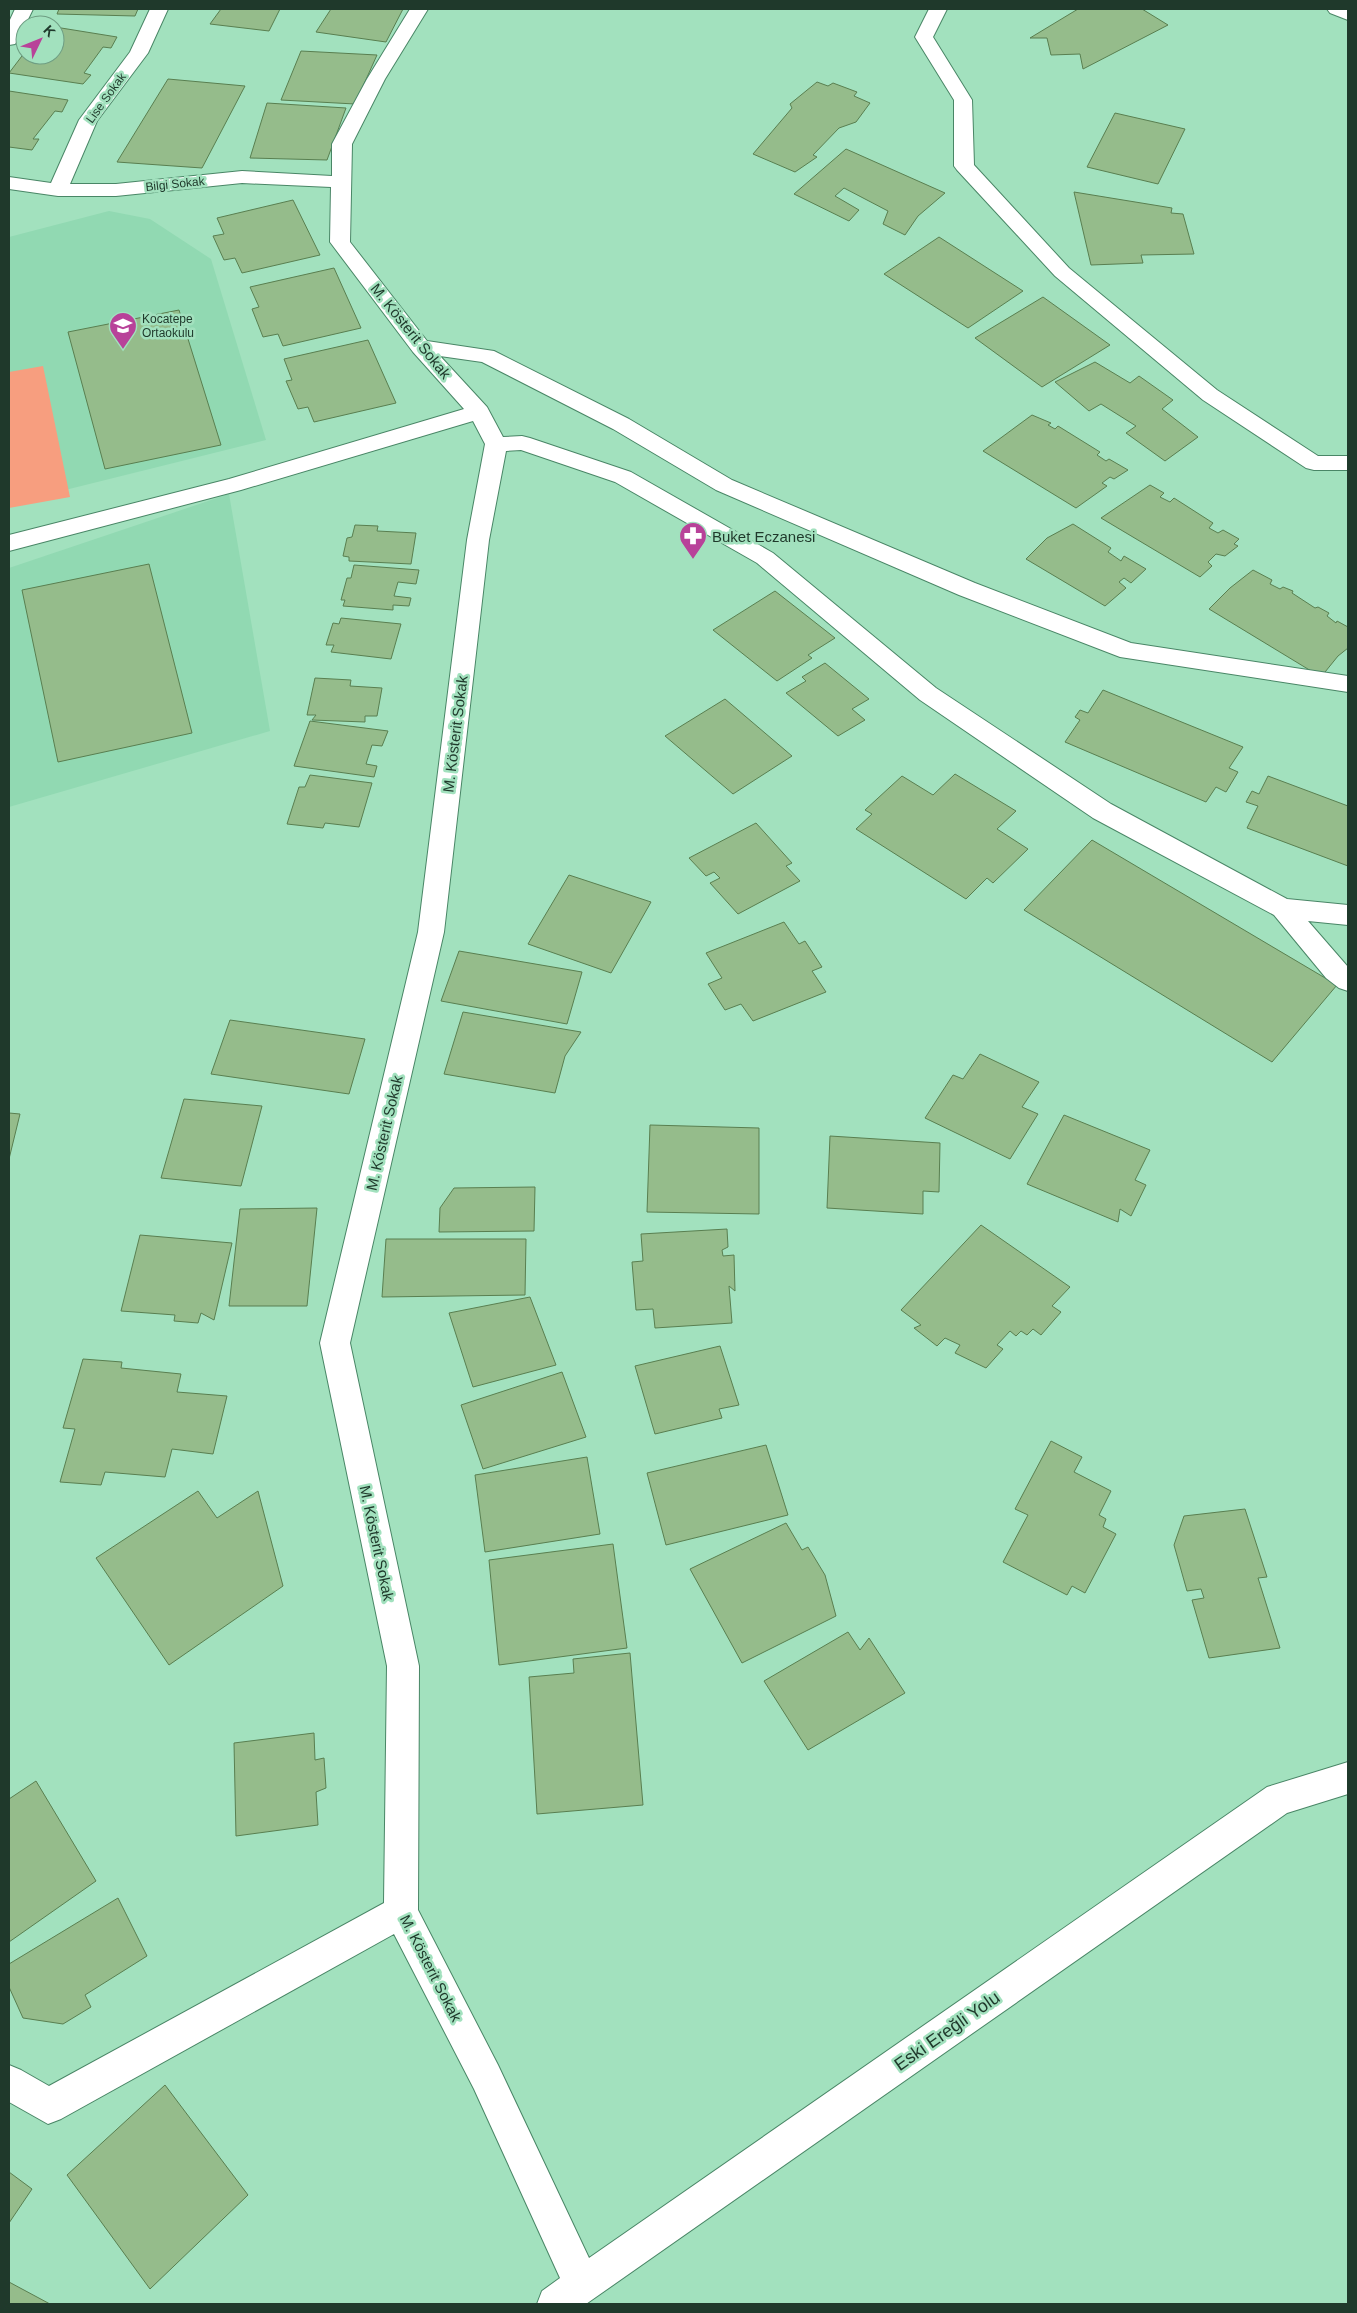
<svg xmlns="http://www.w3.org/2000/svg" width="1357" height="2313" font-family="Arial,sans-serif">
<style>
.built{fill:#91d9b2}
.green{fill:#f79e7f}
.building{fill:#95bc8b;stroke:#597f50}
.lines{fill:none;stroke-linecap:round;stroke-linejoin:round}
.street-casing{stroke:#498666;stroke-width:2}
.highway-casing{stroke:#498666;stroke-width:2}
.street{fill:#fff;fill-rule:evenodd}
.highway{fill:#fff;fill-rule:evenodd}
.labels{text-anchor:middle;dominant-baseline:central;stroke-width:5;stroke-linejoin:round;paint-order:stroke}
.far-street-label{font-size:12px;fill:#1f392b;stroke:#a2e1be}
.far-poi-label{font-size:12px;fill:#1f392b;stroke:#a2e1be;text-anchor:start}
.street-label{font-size:15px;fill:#1f392b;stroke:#a2e1be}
.poi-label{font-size:15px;fill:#1f392b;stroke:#a2e1be;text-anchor:start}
.near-street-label{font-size:18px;fill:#1f392b;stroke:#a2e1be}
</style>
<rect width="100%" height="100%" fill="#a2e1be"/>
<g class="built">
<path d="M109,211l41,8 61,40 55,181 -257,64v-267z"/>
<path d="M229,494l41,237 -261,76v-239z"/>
</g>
<path class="green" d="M43,366l27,131 -61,11v-136z"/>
<g class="building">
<path d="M59,9h79l-3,7 -78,-2z"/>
<path d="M221,9h59l-11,22 -59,-7z"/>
<path d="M331,9h72l-17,33 -70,-10z"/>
<path d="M1078,9h64l26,16 -85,44 -3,-15 -29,1 -4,-17h-17z"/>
<path d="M55,27l62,10 -6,11 -8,-1 -19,26 7,2 -8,9 -74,-11 16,-21v3h30z"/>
<path d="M301,51l76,4 -22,49 -74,-4z"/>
<path d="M168,79l77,7 -43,82 -85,-6z"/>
<path d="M817,82l11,4 5,-3 24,9 -3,4 16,7 -14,19 -17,6 -26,27 4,2 -22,15 -42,-18 39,-46 -2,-4z"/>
<path d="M9,91l59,9 -6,12 -7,-1 -22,28h6l-7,11 -23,-3z"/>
<path d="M267,103l79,5 -19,52 -77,-2z"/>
<path d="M1115,113l70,16 -27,55 -71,-17z"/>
<path d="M846,149l99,44 -27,23 -13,19 -22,-11 5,-13 -44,-23 -9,8 24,14 -10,11 -55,-27z"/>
<path d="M1074,192l98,16 -1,5 12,1 11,40 -53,1 2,8 -52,2z"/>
<path d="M293,200l27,55 -78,18 -7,-15 -11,2 -11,-24 11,-2 -7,-16z"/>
<path d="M939,237l84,54 -55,37 -84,-54z"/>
<path d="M334,268l27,60 -78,18 -5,-12 -15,3 -11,-28 7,-2 -9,-20z"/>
<path d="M1043,297l67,48 -68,42 -67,-49z"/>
<path d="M179,310l42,135 -116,24 -37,-137z"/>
<path d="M368,340l28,63 -82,19 -6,-15 -10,2 -12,-28 6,-1 -8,-21z"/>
<path d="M1095,362l35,21 9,-7 34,24 -11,9 36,28 -33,24 -39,-28 10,-7 -35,-22 -12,7 -34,-29z"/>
<path d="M1032,415l19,8 -3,2 7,4 3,-3 42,26 -3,3 9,6 3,-2 19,11 -14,9 -4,-2 -8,6 5,3 -31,22 -93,-57z"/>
<path d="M1150,485l14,8 -4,4 10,5 4,-4 39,25 -4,5 9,5 5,-3 16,9 -5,5 4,2 -13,10 -9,-2 -8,8 4,4 -12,11 -99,-59z"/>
<path d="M1073,524l38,24 -3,4 13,9 3,-5 22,13 -15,14 -7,-5 -5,4 7,6 -21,18 -79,-47 21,-21z"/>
<path d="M355,525l23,1 -1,5 39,2 -5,31 -62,-3v-4l-6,-1 4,-18 5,-1z"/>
<path d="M149,564l43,169 -134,29 -36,-172z"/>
<path d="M354,565l65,5 -3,14 -18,-2 -4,14 17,2 -2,8 -16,-1v5l-50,-4 2,-6h-4l6,-22h4z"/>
<path d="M1253,570l19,10 -2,4 10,5 3,-2 10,4 -1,2 23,15 3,-1 11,6 -2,3 9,7 1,-2 11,6v21l-10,8 -17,21 -112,-68 21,-21z"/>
<path d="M775,591l60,47 -27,17 4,3 -35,23 -64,-51z"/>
<path d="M341,618l60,6 -10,35 -60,-7 3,-7h-8l7,-22 6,1z"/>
<path d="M825,663l44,36 -17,10 13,11 -27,16 -52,-43 20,-12 -4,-4z"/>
<path d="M315,678l36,2 -1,6 32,2 -5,28h-12v6l-53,-2 4,-5h-9z"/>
<path d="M1103,690l140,57 -14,21 9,4 -12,20 -10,-5 -10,15 -141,-60 15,-22 -5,-3 5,-7 8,3z"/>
<path d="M725,699l67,57 -59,38 -68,-58z"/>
<path d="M310,721l78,10 -6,15 -10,-1 -6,19 11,2 -3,11 -80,-11z"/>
<path d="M955,774l61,37 -19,18 31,20 -35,34 -6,-5 -21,21 -110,-70 16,-15 -7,-4 37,-34 31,19z"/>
<path d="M310,775l62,8 -13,44 -34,-4 -2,5 -36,-4 12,-37h6z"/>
<path d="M1268,776l80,30v60l-101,-38 11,-22 -12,-4 6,-11 7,3z"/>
<path d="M756,823l36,40 -6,3 14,15 -62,33 -28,-31 10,-5 -6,-6 -8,4 -17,-18z"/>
<path d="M1092,840l245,145 -65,77 -248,-152z"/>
<path d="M569,875l82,27 -40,71 -83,-29z"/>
<path d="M784,922l15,22 6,-3 17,26 -10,4 14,21 -73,29 -12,-17 -16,6 -17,-26 14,-6 -16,-25z"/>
<path d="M459,951l123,21 -15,52 -126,-23z"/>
<path d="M463,1012l118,20 -16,24 -10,37 -111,-19z"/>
<path d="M230,1020l135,19 -16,55 -138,-20z"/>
<path d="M980,1054l59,28 -17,25 16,7 -28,45 -85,-41 28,-43 10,4z"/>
<path d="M184,1099l78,7 -21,80 -80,-8z"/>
<path d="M9,1113l11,1 -11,45z"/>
<path d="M1064,1115l86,35 -15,30 11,5 -15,31 -11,-7 -2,13 -91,-38z"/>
<path d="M650,1125l109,3v86l-112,-2z"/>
<path d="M830,1136l110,7 -1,49 -16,-1v23l-96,-6z"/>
<path d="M535,1187l-1,44 -95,1 1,-24 14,-20z"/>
<path d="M317,1208l-10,98h-78l11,-97z"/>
<path d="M981,1225l89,62 -18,19 9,6 -20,23 -8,-6 -6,6 -6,-4 -5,5 -6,-5 -13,14 6,4 -17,19 -31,-15 5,-8 -15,-7 -8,8 -23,-18 7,-3 -20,-15z"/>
<path d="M727,1229l1,18 -6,3 1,6 11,-1 1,36 -6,-5 3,37 -77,5 -2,-19 -17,1 -4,-48 11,-1 -2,-27z"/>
<path d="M140,1235l92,8 -18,77 -13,-7 -3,10 -24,-2 1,-6 -54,-4z"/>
<path d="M386,1239h140l-1,56 -143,2z"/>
<path d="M530,1297l26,68 -83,22 -24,-74z"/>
<path d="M720,1346l19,59 -20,4 3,9 -67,16 -20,-68z"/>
<path d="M83,1359l39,3 -1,6 60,6 -4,18 50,4 -14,58 -41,-5 -7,28 -60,-5 -4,13 -41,-3 15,-53 -12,-1z"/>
<path d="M562,1372l24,65 -103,32 -22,-64z"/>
<path d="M1051,1441l31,16 -8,15 37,19 -12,24 7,4 -3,8 13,7 -31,59 -13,-7 -5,9 -64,-33 25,-47 -13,-6z"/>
<path d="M766,1445l22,70 -122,30 -19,-72z"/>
<path d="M587,1457l13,77 -115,18 -10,-77z"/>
<path d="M198,1491l19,27 41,-27 25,95 -114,79 -73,-107z"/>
<path d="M1245,1509l22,68 -9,1 22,70 -71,10 -17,-58 12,-2 -3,-9 -14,2 -13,-46 10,-29z"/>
<path d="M786,1523l16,27 6,-3 17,28 11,41 -94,47 -52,-94z"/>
<path d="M613,1544l14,104 -128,17 -10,-105z"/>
<path d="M848,1632l12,18 9,-12 36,55 -97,57 -44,-69z"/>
<path d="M630,1653l13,152 -106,9 -8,-137 45,-4 -1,-14z"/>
<path d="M314,1733l1,27 9,-2 2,30 -10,4 2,33 -82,11 -2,-93z"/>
<path d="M36,1781l60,100 -87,61v-143z"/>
<path d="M118,1898l29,58 -62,39 6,12 -28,17 -40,-6 -14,-31v-23z"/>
<path d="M165,2085l83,110 -98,94 -83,-114z"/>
<path d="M9,2172l23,17 -23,34z"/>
<path d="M9,2282l41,22h-41z"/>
</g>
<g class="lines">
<defs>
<g id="street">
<path d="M15,9h18l-15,31 -3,4 -6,1v-23z"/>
<path d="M150,9h18l-20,44 -51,68 -27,63h46l126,-13 90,5v-32l35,-65 43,-70h18l-43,70 -33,65 -2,98 77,99 67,10 135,68 103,61 243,103 156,60 217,33v16l-228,-35 -161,-62 -243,-105 -103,-61 -131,-67 -42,-6 47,51 16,30 19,-1 8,2 101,34 142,81 163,135 175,116 176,95 61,6v20l-40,-4 40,46v24l-9,-3 -13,-10 -52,-63 -181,-97 -173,-118 -163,-137 -142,-81 -94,-32 -15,1 -17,89 -45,392 -94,411 69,323 -1,244 80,155 91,193 678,-471 81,-25v32l-61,19 -701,491h-49l5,-13 18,-13 -86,-189 -80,-155 -333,185 -13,5 -39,-22v-37l12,5 28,16 335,-183 3,-237 -67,-323 98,-411 49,-392 18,-96 -12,-23 -232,69 -232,61v-16l220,-56 235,-70 -51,-57 -83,-110 1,-55 -89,-4 -126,13h-58l-49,-7v-12l42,6 28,-63 51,-68z"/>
<path d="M929,9h18l-14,28 39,63 2,65 95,103 148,122 101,66h30v14h-34l-8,-2 -103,-68 -148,-124 -98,-106 -3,-4v-66l-39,-63z"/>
</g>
<path id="highway" d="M1327,9h21v11l-18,-7z"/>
</defs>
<use href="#street" class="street-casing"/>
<use href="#highway" class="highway-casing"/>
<use href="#street" class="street"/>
<use href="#highway" class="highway"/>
</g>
<defs>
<symbol id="school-pin" viewBox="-11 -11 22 30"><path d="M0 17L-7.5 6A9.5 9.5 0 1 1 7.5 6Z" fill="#b84299" stroke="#a2e1be"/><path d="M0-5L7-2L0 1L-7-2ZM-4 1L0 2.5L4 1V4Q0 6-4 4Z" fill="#fff"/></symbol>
<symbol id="pharmacy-pin" viewBox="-11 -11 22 30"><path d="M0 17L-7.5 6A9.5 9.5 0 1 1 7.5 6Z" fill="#b84299" stroke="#a2e1be"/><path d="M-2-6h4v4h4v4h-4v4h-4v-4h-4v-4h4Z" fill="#fff"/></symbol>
</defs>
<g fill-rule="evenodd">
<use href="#school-pin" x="107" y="310" width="32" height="43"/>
<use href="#pharmacy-pin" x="677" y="520" width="32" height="43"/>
</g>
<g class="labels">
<g class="far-street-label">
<text transform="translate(106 98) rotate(-54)">Lise Sokak</text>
<text transform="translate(175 184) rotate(-6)">Bilgi Sokak</text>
</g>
<g class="far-poi-label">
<text x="142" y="319">Kocatepe<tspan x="142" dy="14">Ortaokulu</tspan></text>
</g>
<g class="street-label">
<text transform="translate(411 331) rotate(51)">M. Kösterit Sokak</text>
<text transform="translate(455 734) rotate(-83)">M. Kösterit Sokak</text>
<text transform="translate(384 1133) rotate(-77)">M. Kösterit Sokak</text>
<text transform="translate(377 1543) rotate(78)">M. Kösterit Sokak</text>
<text transform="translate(431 1968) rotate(63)">M. Kösterit Sokak</text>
</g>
<g class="poi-label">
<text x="712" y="536">Buket Eczanesi</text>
</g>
<g class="near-street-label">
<text transform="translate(947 2031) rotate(-35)">Eski Ereğli Yolu</text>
</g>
</g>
<rect width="1357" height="2313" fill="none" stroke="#1f392b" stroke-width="20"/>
<g transform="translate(40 40) rotate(47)"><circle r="24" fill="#a2e1be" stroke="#6e9e83"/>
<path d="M0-4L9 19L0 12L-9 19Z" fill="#b84299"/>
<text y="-8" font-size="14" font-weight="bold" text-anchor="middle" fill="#1f392b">K</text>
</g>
</svg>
